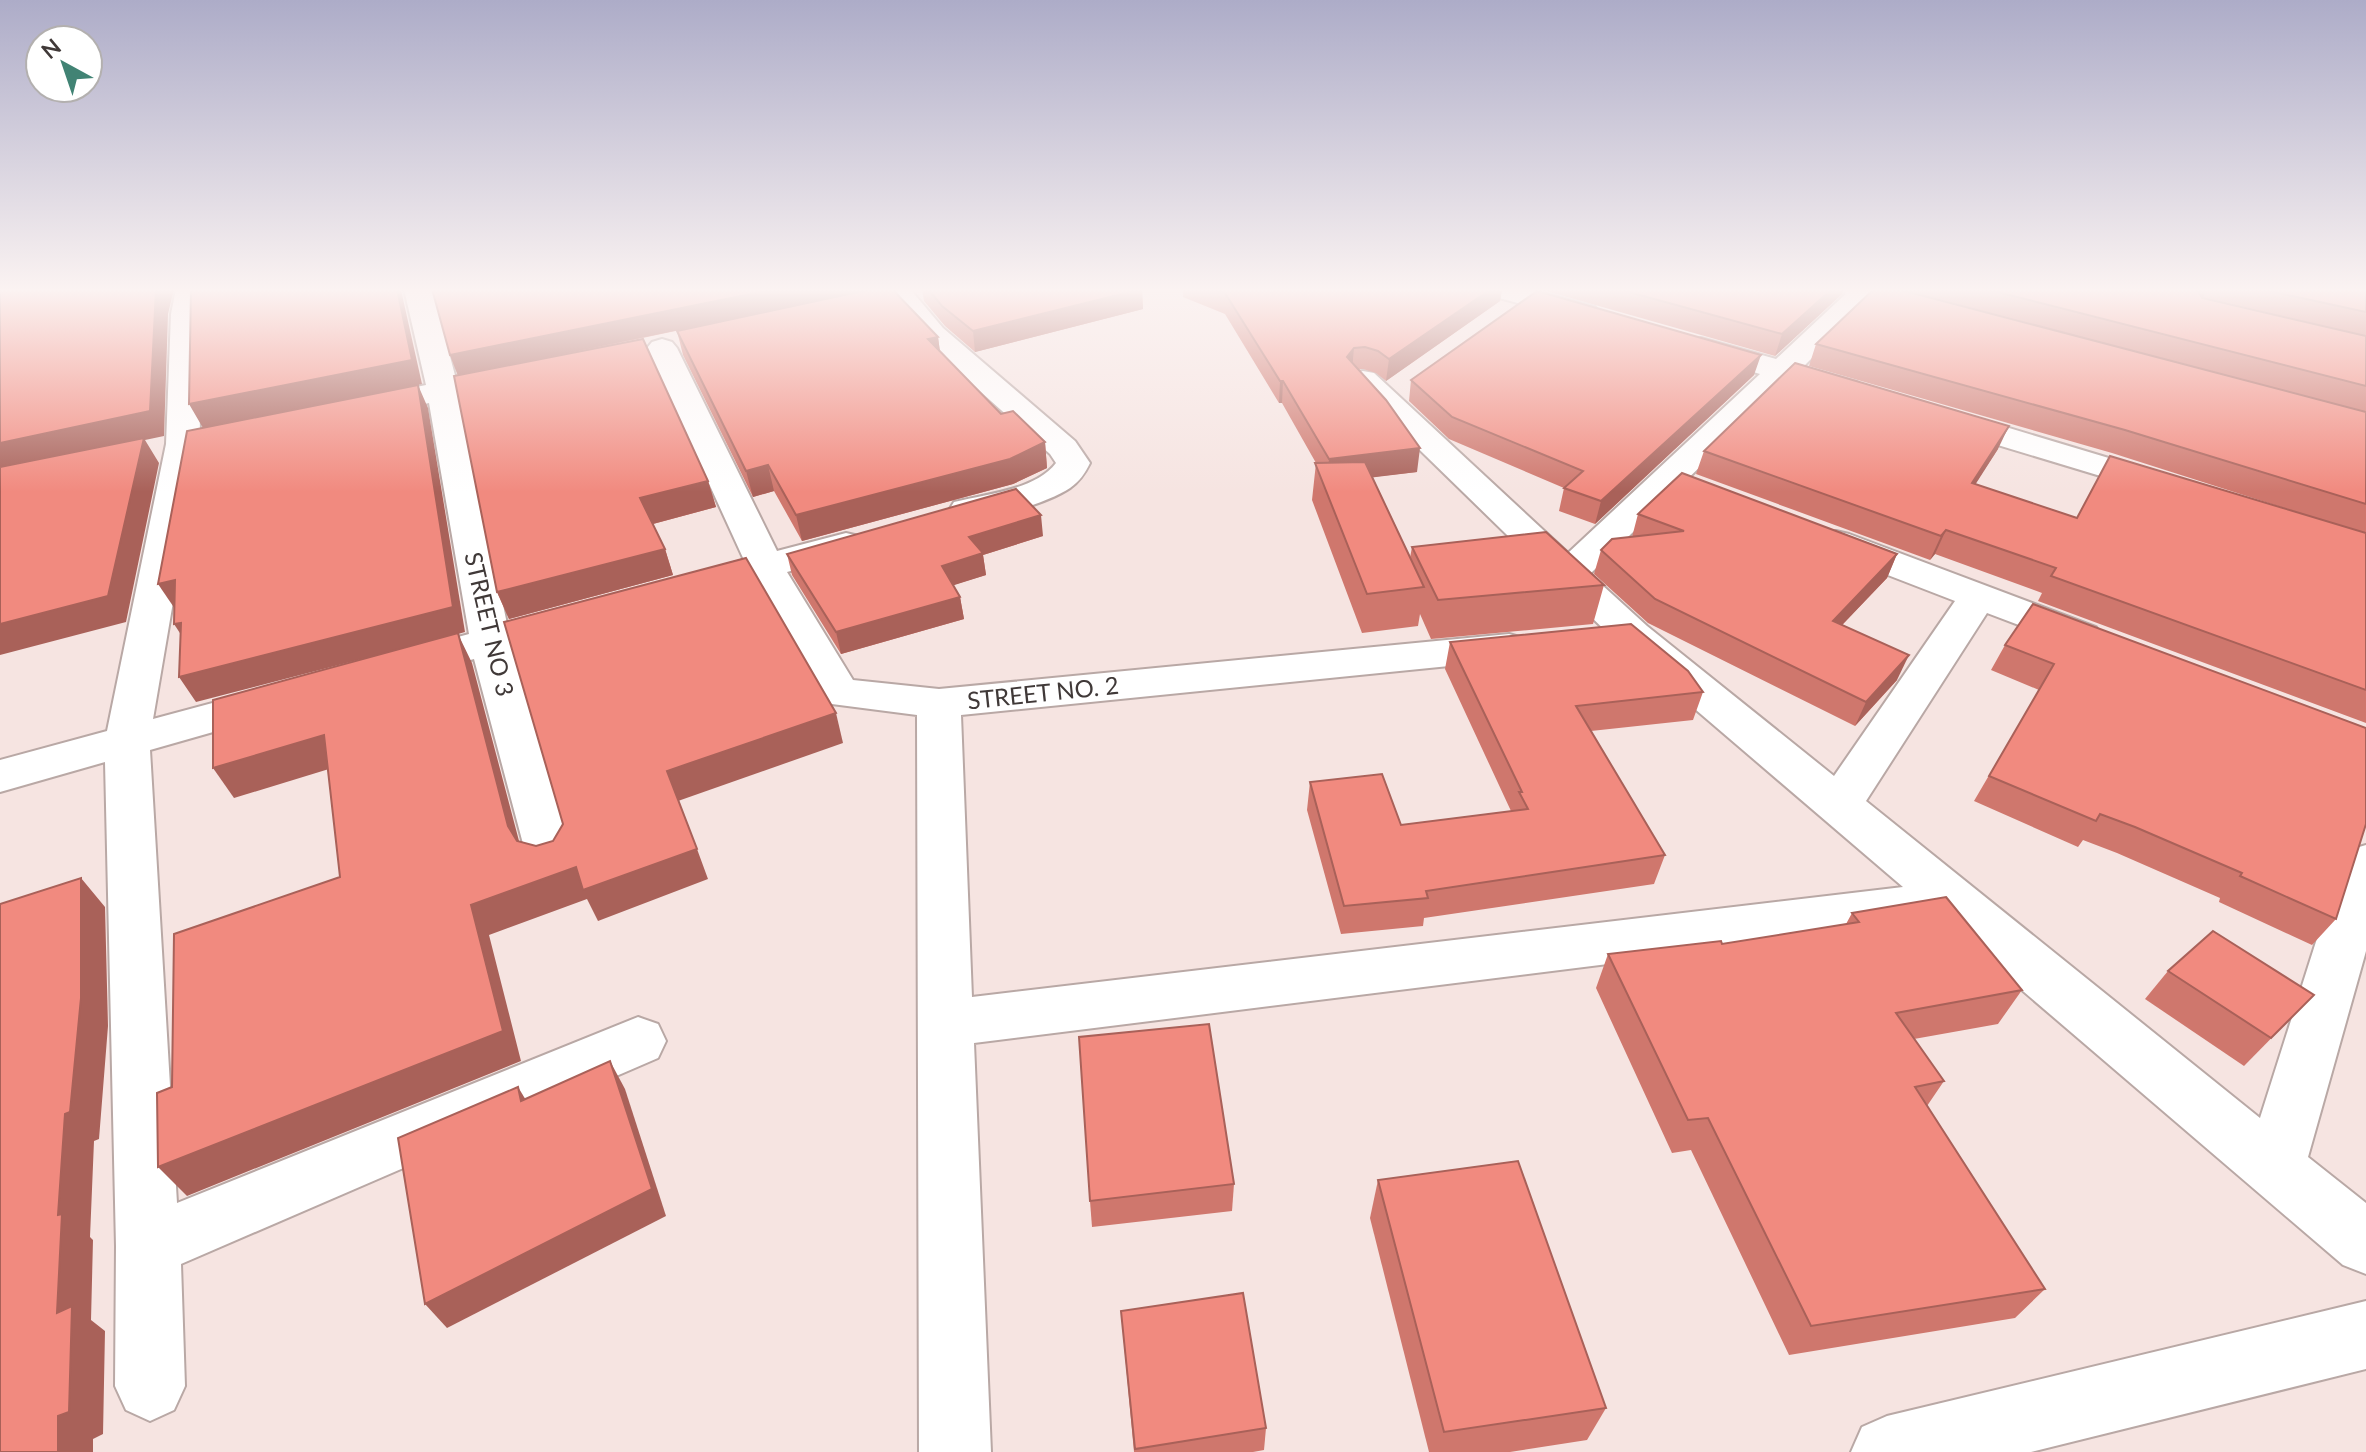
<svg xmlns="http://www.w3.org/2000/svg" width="2366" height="1452" font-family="Lato,sans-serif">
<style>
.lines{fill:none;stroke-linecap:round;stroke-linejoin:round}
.minor-casing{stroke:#b9a8a5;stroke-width:4}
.tertiary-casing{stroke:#b9a8a5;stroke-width:4}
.minor{fill:#fff;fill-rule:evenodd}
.tertiary{fill:#fff;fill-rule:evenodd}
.wall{fill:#cf776d}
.shaded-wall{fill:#a96159}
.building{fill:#f18a7f;stroke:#a96159;stroke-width:2}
.labels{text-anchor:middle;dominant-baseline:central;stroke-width:7;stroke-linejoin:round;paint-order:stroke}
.street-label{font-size:24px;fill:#403938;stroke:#fff}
</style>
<rect width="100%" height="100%" fill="#f6e4e1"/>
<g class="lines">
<defs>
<g id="minor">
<path d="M176,289h28l-5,25 1,130 -47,275 119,-32 15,4 7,10 -7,10 -137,39 27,453 461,-186 20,7 8,17 -8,17 -477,206 4,122 -11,24 -24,11 -24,-11 -11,-24 1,-140 -11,-484 -105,30v-32l107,-29 59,-287 5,-130z"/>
<path d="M404,289h28l24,90 59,-11 11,2 4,7 -4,7 -66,13 47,227 58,-15 14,3 6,9 -6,9 -66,18 61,207 -7,13 -17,5 -17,-5 -7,-13 -52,-196 -67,18 -15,-4 -6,-9 6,-9 77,-21 -40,-231 -66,14 -11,-3 -5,-7 5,-7 74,-15z"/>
<path d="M890,289h20l33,39 132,113 15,22c-5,10 -10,18 -20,25 -22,15 -90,36 -116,30l-5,-8 5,-8c31,-8 82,-12 102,-39l-6,-9 -127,-114 -37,-45z"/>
<path d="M1484,289h45l66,18 4,6 -4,6 -10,2 -97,-26z"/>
<path d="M1851,289l28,2 -76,76 54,15 5,7 -5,7 -11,2 -59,-16 -197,192 57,52 187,150 121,-175 -132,-51 -5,-8 5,-8 13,-3 13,3 247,93 6,9 -6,9 -14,4 -95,-36 -121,188 394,317 81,-255 8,-13 17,-5v106l-58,206 58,46v71l-23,-9 -410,-351 -3,6 -18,6 -938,117 17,409h-72l-2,-737 -93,-12 -70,-122 -57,16 -14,-4 -5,-8 5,-8 61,-17 -97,-212 5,-6 10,-3 10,3 5,6 100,203 69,-18 13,3 6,8 -6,8 -72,20 66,108 86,9 570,-55 14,4 6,9 -6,9 -14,4 -548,55 11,282 931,-110 -284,-243 -271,-264 4,-7 11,-2 11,2 194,180 192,-179 -69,-21 -5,-6 5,-6 10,-3 75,21z"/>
<path d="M1946,409l226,68 5,7 -5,7 -12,3 -225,-68 -5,-7 5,-7z"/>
<path d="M2366,1301v68l-335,83h-180l11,-25 25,-11z"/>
</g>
<path id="tertiary" d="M1842,289h45l50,13 4,6 -4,6 -10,2 -81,-21z"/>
</defs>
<use href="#minor" class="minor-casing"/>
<use href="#tertiary" class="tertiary-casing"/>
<use href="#minor" class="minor"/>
<use href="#tertiary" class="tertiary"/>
</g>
<g class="wall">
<path d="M432,289h460l46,48 2,15 61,62 12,-3 32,31 2,26 -34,16 -211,57 -28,-50 -21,6 -70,-142 -6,-24 131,-28 -241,51 76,-15 65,142 8,26 -63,17 12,25 8,26 -164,44 -12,-27 -43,-216 4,-1 -8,-20z"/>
<path d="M922,289h220l1,20 -168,43 -30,-26 -21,-25z"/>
<path d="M1183,289h319l-2,12 -114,80 -10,-8 -13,-4h-4l58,103 -45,5 38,81 2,-11 192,38 -11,39 -162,15 -11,-25 -2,12 -56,7 -50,-133 4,-37 -34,-60h-3l-54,-89 -42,-17z"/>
<path d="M1539,289h304l-1,5 -67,62z"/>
<path d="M1898,289h468v434l-328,-122 4,-8 -107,-39 -5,6 -234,-86 8,-23 294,-2 -23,35 102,34 248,3 -213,-68 -303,-87 7,-22z"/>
<path d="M1754,375l-159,149 -36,-13 5,-23 -115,-49 -40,-38 2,-21z"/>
<path d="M1638,514l259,40 -10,24 -45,47 55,55 -42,46 -207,-103 -54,-49 7,-24 31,-13z"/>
<path d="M1043,536l-60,19 3,20 -33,10 7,12 4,22 -123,35 -49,-79 -5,-21z"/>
<path d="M1450,642l253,50 -10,28 -102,11 74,124 -11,29 -230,34 -1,8 -82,8 -34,-124 3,-28 91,43 110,-14 -66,-142z"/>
<path d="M2005,645l361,83 -5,108 -25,83 -24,26 -93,-43 1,-4 -103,-45 -34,-13 -5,7 -104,-46 65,-111 -48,-20z"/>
<path d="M1852,913l170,77 -24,34 -84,15 30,42 -17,25 118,183 -30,29 -226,37 -98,-205 -19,3 -76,-165 12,-34 114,-10 124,-20z"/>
<path d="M2168,971l146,24 -70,71 -99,-67z"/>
<path d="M1378,1180l228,228 -19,32 -77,12h-81l-59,-234z"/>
<path d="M1234,1184l-2,27 -140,16 -2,-26z"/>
<path d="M1121,1311l145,117 -2,22 -11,2h-119z"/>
</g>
<g class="shaded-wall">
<path d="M156,289h18l-6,25 -4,122 -19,4 14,23 -33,159 -126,33v-212z"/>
<path d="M397,289h5l-1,1 21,94 -219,44 -14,-24z"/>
<path d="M775,289h100l-417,87 -8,-21z"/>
<path d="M1142,289l1,20 -168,43 -2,-21z"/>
<path d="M1491,289h11l-2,12 -114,80 3,-22z"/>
<path d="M1832,289h11l-1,5 -67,62 7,-22z"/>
<path d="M2195,289h12l-5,10z"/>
<path d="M938,337l3,23 -13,-21z"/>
<path d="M1354,348l-2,22 -5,-13z"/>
<path d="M1761,355l-7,20 -159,149 6,-23z"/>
<path d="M1280,381h3l-1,22h-3z"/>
<path d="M418,385l10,23 37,224 -7,2 14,29 51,193 -15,-30 -50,-192 -262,68 -17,-25z"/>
<path d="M2009,426l-11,23 -37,58 11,-24z"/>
<path d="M1045,442l2,26 -34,16 -211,57 -6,-26z"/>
<path d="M1420,448l-3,24 -90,11 2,-24z"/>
<path d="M768,465l6,26 -21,6 -7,-26z"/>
<path d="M708,481l8,26 -67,18 -9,-27z"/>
<path d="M1041,515l2,21 -60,19 3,20 -41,13 -3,-22 27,-29z"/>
<path d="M1946,530l-11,24 -5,6 11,-24z"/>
<path d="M665,549l8,26 -164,44 -12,-27z"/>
<path d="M1897,554l-10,24 -64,67 10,-24z"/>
<path d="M175,580v29l-17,-25z"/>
<path d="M960,597l4,22 -123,35 -5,-22z"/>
<path d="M181,623l10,27 -17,-26z"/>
<path d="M1909,655l-12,25 -42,46 11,-24z"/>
<path d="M836,713l7,30 -165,58 -11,-30z"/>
<path d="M324,735l18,30 -108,33 -21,-30z"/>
<path d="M697,849l11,30 -110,42 -11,-22 -98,36 32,126 -334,135 -29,-29 313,-262 105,-38z"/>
<path d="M81,878l24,29 3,119 -9,113 -5,2 -4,96 3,3 -2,80 14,11 -2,103 -10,5v13h-35v-237z"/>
<path d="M610,1061l15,28 41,127 -219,112 -22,-24z"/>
<path d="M518,1087l17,28 -14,-14z"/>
</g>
<g class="building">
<path d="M0,289h156l-6,122 -150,32z"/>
<path d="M191,289h206l15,71 -223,44z"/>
<path d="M432,289h343l-325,66z"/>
<path d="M872,289h20l46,48 -10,2 73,75 12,-3 32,31 -35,17 -214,56 -28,-50 -22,6 -69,-140z"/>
<path d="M928,289h214l-169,42 -31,-25z"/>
<path d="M1214,289h277l-102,70 -11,-8 -13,-4 -11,1 -7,9 39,43 34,48 -91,11 -46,-78h-3l-55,-88z"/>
<path d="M1618,289h214l-50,45z"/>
<path d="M1874,289h23l469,123v92l-241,-74 -309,-86z"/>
<path d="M1986,289h211l5,9 164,38v50z"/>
<path d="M2260,289h106v23z"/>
<path d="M1537,291l224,64 -160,146 -37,-13 19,-17 -131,-54 -41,-37z"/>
<path d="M643,339l65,142 -68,17 25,51 -168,43 -43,-216z"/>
<path d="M1795,363l214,63 -37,57 105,35 33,-62 256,77v157l-315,-114 5,-8 -110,-38 -5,6 -237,-85z"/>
<path d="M418,385l35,222 -274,70 2,-54 -7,1 1,-44 -17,4 29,-153z"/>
<path d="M144,438l-36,158 -108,28v-157z"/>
<path d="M1365,462l59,125 -57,7 -52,-131z"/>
<path d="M1682,473l215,81 -64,67 76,34 -43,47 -211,-103 -54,-49 11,-11 72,-8 -46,-17z"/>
<path d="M1016,489l25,26 -72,22 14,16 -41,13 18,31 -124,35 -49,-78z"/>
<path d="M1546,532l58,53 -166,15 -26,-53z"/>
<path d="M746,558l90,155 -169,58 30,78 -114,41 -7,-23 -105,38 32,126 -345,136 -1,-74 15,-6 2,-153 166,-57 -16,-142 -111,33v-68l245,-67 50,193 9,15 19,5 17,-5 10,-17 -59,-202z"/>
<path d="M2033,604l333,124v96l-30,95 -96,-43 2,-3 -107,-46 -35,-13 -4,7 -107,-45 65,-112 -49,-19z"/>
<path d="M1631,624l57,47 15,21 -127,14 89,149 -239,36 2,7 -84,8 -34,-124 72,-8 19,51 127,-16 -9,-17h3l-72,-150z"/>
<path d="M81,878v120l-11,114 -5,2 -7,101 4,-1 -5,99 15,-7 -3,106 -11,4v36h-58v-548z"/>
<path d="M1946,897l76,93 -126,23 48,68 -29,6 130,202 -234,37 -103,-208 -20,2 -80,-166 113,-13 1,3 137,-22 -7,-9z"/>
<path d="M2213,931l101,64 -43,43 -103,-67z"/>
<path d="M1209,1024l25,160 -144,17 -11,-164z"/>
<path d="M610,1061l42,128 -227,115 -27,-166 120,-51 3,14z"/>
<path d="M1518,1161l88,247 -162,24 -66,-252z"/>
<path d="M1243,1293l23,135 -131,21 -14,-138z"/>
</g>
<linearGradient id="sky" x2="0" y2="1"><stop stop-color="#adacc8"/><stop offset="0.59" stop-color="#fbf3f2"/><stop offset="1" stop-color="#fbf3f2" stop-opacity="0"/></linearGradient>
<rect width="2366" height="492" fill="url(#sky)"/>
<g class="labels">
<g class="street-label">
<text transform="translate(490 624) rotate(77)">STREET NO 3</text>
<text transform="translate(1043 692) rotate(-6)">STREET NO. 2</text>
</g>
</g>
<g transform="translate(64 64) rotate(320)"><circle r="38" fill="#ffffff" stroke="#b3b0af" stroke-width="2"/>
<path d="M0-6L14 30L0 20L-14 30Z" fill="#418374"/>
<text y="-12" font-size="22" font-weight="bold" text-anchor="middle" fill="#403938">N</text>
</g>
</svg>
